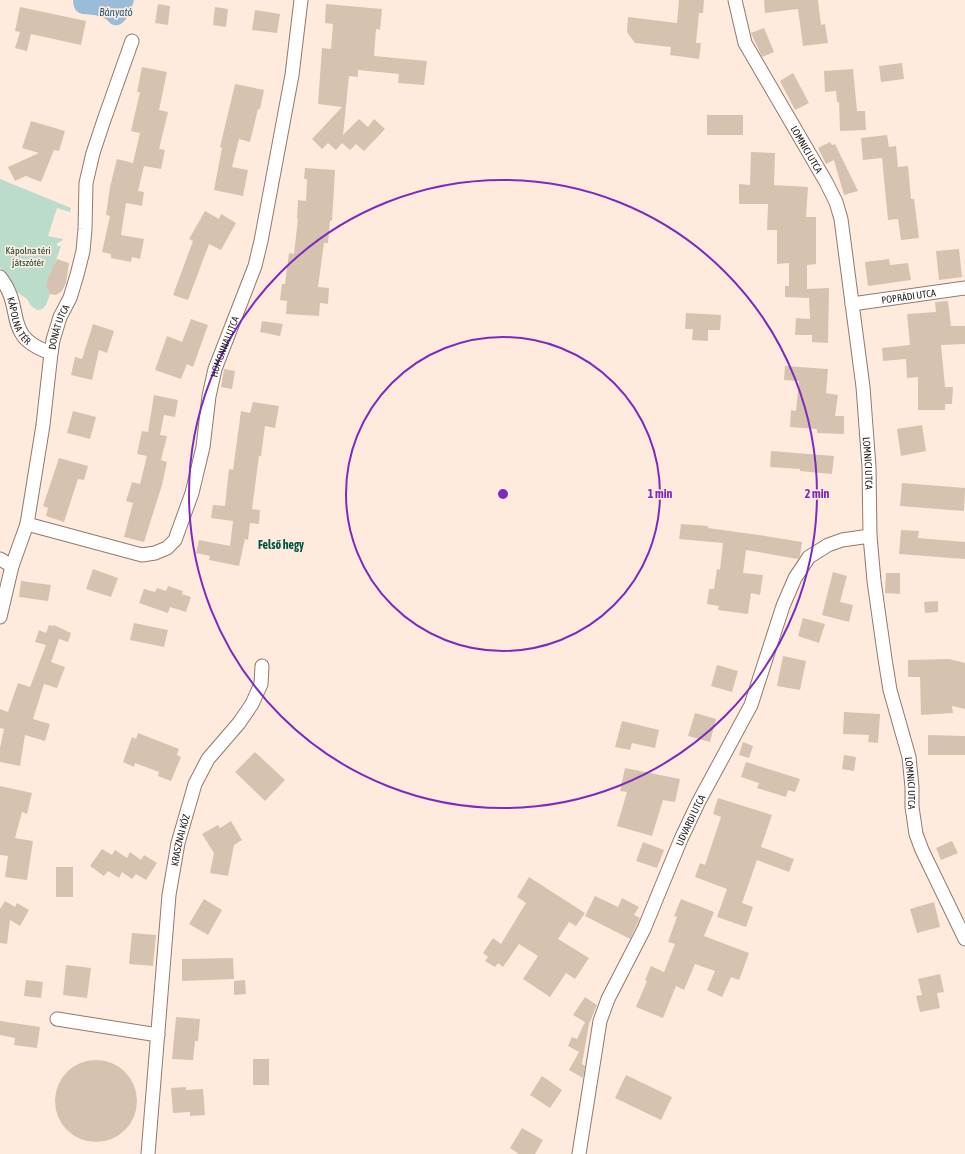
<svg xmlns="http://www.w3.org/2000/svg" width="965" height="1154" font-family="'Asap Condensed',sans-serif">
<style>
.green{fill:#bbdbcb}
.water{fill:#9abcd9}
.building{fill:#d5c3af}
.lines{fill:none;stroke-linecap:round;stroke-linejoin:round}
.minor-casing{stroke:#907a6d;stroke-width:15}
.minor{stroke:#fff;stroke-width:13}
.ring{fill:none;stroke:#7b2cbf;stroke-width:2}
.labels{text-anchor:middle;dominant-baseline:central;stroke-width:3.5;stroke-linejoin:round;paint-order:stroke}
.street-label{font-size:10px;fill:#231a15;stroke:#feebde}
.park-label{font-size:10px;fill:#0e4833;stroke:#feebde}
.water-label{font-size:11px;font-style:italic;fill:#255a81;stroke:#feebde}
.quarter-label{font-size:12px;font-weight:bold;fill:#005745;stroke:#feebde}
.centre{fill:#7b2cbf;stroke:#feebde;stroke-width:2}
.ring-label{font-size:12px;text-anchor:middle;font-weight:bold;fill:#7b2cbf;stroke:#feebde;stroke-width:3.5;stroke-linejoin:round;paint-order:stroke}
</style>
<rect width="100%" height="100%" fill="#feebde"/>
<path class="green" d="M0,179l71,29 -1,4 -13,-4 -9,28 15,3 -1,2 -5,2v3h4l-8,23h-1c-5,9 -7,15 -2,25 -3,8 -4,16 -13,16l-6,-4 -4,-7 -10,-7 -17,-25z"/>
<path class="water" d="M73,0h61c-2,9 -10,31 -23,24 0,0 -4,-4 -4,-4 -2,-2 -6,-3 -9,-4 -12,-4 -24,3 -25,-16z"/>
<g class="building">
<path d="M679,0h25l-1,13h-4l-3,30h5l-2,16 -29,-4 1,-8 -36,-4 -8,-11 1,-15 49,6z"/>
<path d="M764,0h54l3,25 4,-1 3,19 -25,3 -5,-37 -33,4z"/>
<path d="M158,4l12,2 -2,19 -13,-2z"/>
<path d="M326,4l56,5 -2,21 -4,-1 -2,27 53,5 -3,24 -26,-2 1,-9 -41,-4v7l-9,-1 -6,59 16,-16 9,8 6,-8 11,10 -21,22 -8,-7 -6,6 -8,-7 -6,7 -8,-7 -6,6 -10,-10 30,-32 -24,-3 4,-56 9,1 2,-25 -8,-1z"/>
<path d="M20,7l66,14 -5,24 -50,-11 -4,17 -12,-3 5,-16 -5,-1z"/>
<path d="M215,7l13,2 -2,18 -13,-2z"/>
<path d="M255,10l25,4 -3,19 -25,-3z"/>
<path d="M764,28l10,24 -12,5 -11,-24z"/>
<path d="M902,63l2,16 -23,3 -2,-16z"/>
<path d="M142,67l25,5 -8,38 9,2 -9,37 6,1 -4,19 -17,-3 -6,25 6,1 -2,14 -16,-3 -5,32 23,4 -4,20 -8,-2 -1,5 -20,-4v-4l-9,-2 8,-36 -4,-1 4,-28 7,-28 16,4 7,-30 -9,-2 9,-39h-3z"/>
<path d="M853,69l4,42h8l1,19 -26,1 -1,-29h-2l-1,-11 -11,1 -1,-21z"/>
<path d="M793,73l16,30 -14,7 -15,-29z"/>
<path d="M235,84l29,6 -4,19h-2l-8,33 -11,-3 -7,28 16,3 -5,26 -29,-6 8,-42 -2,-1z"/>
<rect x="707" y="115" width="36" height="20"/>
<path d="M31,121l34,10 -6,20 -5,-1 -13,32 -15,-6 -11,5 -7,-14 31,-14 -17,-5z"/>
<path d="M887,135l2,12 7,-1 2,21 10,-1 3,33h3l5,39 -18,2 -3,-21 -10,1 -6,-62 -19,2 -2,-22z"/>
<path d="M830,142l2,3 3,-1 23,47 -14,4 -10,-35 -8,4 -8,-16z"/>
<path d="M751,152l24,1 -1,32 34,2 -2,30h10v47l-9,1v24l22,-1 -1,55 -16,-1v-7h-17l1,-17 14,1 -1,-21 -24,-1v-11h4v-23l-12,1v-34h-10l1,-26h-29v-20l11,1z"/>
<path d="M305,168l30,2 -3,51 -2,-1 -2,23h-4l-6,44 11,1 -1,16 -8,-1 -1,13 -33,-2 1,-13 -7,-1 2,-16h3l4,-31 5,1 4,-35h-1l1,-19 8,1 1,-22h-3z"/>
<path d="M205,211l14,8 2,-5 15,9 -15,27 -12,-6 -21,56 -15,-5 20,-54 -4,-2z"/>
<path d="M959,249l3,28 -23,3 -3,-29z"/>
<path d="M57,259l12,4 -3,20 -4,8 -6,4 -6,-1 -4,-8 2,-9z"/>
<path d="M889,259l1,6 18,-2 3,17 -43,6 -3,-24z"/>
<path d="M948,301l3,25h14v18l-24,1 4,42h8l-1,17h-7v6h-27v-33l-11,1 -1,-19 -23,2 -1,-13 28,-3 -3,-31 29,-2 -1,-10z"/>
<path d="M686,313l35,2 -1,15h-12v11l-16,-1 1,-11h-8z"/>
<path d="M191,319l17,6 -15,42 -6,-3 -6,15 -26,-9 12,-34 15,6z"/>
<path d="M262,321l21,3 -3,12 -20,-4z"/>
<path d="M93,324l21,7 -7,22 -8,-3 -7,30 -21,-5 4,-18 7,2z"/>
<path d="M785,366l43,3 -2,24 12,2 -3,21h9v18l-27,-1v-4l-27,-2 1,-17 5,1 3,-30 -15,-1z"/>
<path d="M224,369l11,2 -3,18 -11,-2z"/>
<path d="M154,395l24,5 -3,17 -11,-2 -4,20 7,1 -6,24 6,2 -5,23 -18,57 -20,-5 9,-34 -7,-2 6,-19 8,2 7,-28 -10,-2 5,-23 6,1z"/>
<path d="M253,402l26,4 -4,22 -10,-2 -4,30h-2l-7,53 8,1 -1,14 -9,-1 -2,17 -3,-1 -6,27 -30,-6 1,-4 -14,-3 3,-13 31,6 3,-25 -22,-3 2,-13 12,1 4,-37 4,1 8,-59 9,2z"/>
<path d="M73,411l23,6 -6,22 -23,-6z"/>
<path d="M922,425l4,26 -25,5 -4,-27z"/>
<path d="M771,451l63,5 -2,18 -32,-3v-2l-30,-2z"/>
<path d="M59,458l29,8 -4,14 -6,-1 -14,43 -18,-6 2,-8 -5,-2z"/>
<path d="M902,483l63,5 -1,23 -64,-5z"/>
<path d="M681,524l27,2v2l57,8 37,6 -2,14 -2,3 -52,-9 -3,23 20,2 -3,20 -9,-2 -3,21 -30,-4 1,-4 -12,-2 2,-15h5l3,-20 3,1 3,-27 -44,-4z"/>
<path d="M901,530l18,1 -1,7 47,4v17l-66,-5z"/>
<path d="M93,569l25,9 -7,19 -25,-8z"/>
<path d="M833,572l14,4 -7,26 13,3 -4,17 -27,-7z"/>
<path d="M886,573h14v21l-15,-1z"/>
<path d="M21,581l30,4 -3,16 -29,-4z"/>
<path d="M168,586l15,5 -1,3 9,3 -5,15 -16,-5 -2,6 -29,-10 5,-14 11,3 2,-4 9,3z"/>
<path d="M938,601v11l-13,1 -1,-11z"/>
<path d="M803,618l22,6 -6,19 -21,-7z"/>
<path d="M134,623l34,7 -4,17 -34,-7z"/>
<path d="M49,625l4,1 1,-1 17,8 -3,9 -9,-3 -8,23 14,5 -8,21 -13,-4 -11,35 17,5 -5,17 -20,-6 -5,31 -20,-4v-14l4,-19 -4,-1v-19l8,3 10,-29 12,4 16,-42 -11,-3 4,-12 7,3z"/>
<path d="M783,656l23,5 -6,29 -23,-4z"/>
<path d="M949,659l16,4v46l-13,-3 1,7 -32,2 -1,-38h-12v-17z"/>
<path d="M717,665l21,6 -6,21 -21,-6z"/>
<path d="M844,712l36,2 -2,29 -10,-1 1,-7 -26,-1z"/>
<path d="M695,713l21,6 -6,23 -22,-6z"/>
<path d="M622,721l37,9 -4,18 -23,-5 -2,7 -15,-3z"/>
<path d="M138,733l41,16 -2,6 4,2 -10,24 -13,-5 1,-4 -24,-9 -1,4 -11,-5 9,-25 4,2z"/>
<path d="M928,735l37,1v19h-37z"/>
<path d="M743,742l10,4 -4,12 -10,-3z"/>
<path d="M255,752l30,28 -20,21 -30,-29z"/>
<path d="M844,755l12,2 -2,14 -12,-2z"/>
<path d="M746,762l54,17 -5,13 -7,-2 -2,7 -29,-9 2,-5 -18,-6z"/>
<path d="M625,768l55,11 -5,23 -12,-2 -11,36 -35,-10 10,-34 -7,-1z"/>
<path d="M0,786l32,7 -5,21 -5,-2 -7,26 18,3 -6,39 -22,-3 3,-21 -8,-1z"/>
<path d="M718,798l54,17 -11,32 33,12 -5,13 -32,-12 -15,43 11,4 -7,20 -29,-10 10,-28 -32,-12 5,-14 5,2 16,-48 -8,-3z"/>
<path d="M231,821l11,19 -8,5 -6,31 -18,-3 4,-20 -12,-19 16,-9 2,3z"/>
<path d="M952,841l6,12 -17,7 -5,-12z"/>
<path d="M643,842l21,8 -7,18 -21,-7z"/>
<path d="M102,849l10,6 3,-5 12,8 3,-6 11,8 3,-5 13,8 -11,17 -10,-6 -4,5 -10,-7 -3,6 -11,-7 -4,5 -14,-10z"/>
<rect x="56" y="867" width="17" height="30"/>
<path d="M529,877l56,36 -9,13 -7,-4 -11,17 31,19 -14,21 -9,-6 -16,24 -27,-18 15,-23 -19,-12 -16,23 -5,-4 -3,4 -10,-6 3,-4 -5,-4 10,-15 8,6 25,-41 -9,-6z"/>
<path d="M595,896l23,11 4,-9 17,9 -5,8 6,3 -10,21 -45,-23z"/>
<path d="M204,899l18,11 -14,25 -19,-11z"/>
<path d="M681,899l33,13 -10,24 45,17 -10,27 -8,-3 -9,20 -15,-7 8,-19 -20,-7 -11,26 -8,-4 -13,32 -27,-11 11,-26 -2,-1 6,-14 13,6 11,-28 -7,-2 9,-25 -3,-1z"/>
<path d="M5,901l10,6 2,-4 12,7 -9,16 -10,-6 -3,24 -7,-1v-34z"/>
<path d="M934,902l6,25 -23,6 -7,-24z"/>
<path d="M132,933l24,2 -3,31 -24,-2z"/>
<path d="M233,958l1,21 -52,2v-22z"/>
<path d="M66,965l25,3 -4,30 -24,-3z"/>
<path d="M940,974l4,18 -7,1 3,15 -20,4 -4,-16 6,-1 -4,-16z"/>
<path d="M26,980l17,2 -2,16 -17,-2z"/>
<path d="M245,980l1,14 -12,1v-14z"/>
<path d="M585,997l12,8 -8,19 -7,40 3,2 -2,12 -14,-8 10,-18 -11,-6 4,-9 5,2 8,-17 -12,-7z"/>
<path d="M176,1017l24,2 -2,22h-3l-2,19 -21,-1z"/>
<path d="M0,1021l40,6 -3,21 -23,-3 1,-7 -15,-3z"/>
<rect x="253" y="1059" width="16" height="26"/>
<circle cx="96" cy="1101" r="41"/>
<path d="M626,1075l46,22 -11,23 -46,-22z"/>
<path d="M542,1076l20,14 -12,18 -20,-13z"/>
<path d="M186,1087v3l17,-1 2,26 -15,1v-4l-17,1 -2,-25z"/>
<path d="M522,1128l21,12 -8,14h-16l-9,-6z"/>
</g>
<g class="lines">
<defs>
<g id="minor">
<path id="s1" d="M735,0l10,43 81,139 10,20 5,17 22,168 6,80 1,69 4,45 11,78 5,31 19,67 3,30v20l4,27 6,16 43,89"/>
<path id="s2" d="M0,277c26,33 1,59 51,76"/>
<path id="s3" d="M852,304l113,-16"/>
<path id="s4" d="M27,524l115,31 13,-2 12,-5 8,-8 17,-47 11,-46 6,-51 6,-27 40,-103 6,-25 31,-166 9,-75"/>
<path d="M0,559l12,7"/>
<path id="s5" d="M0,617l12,-51 15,-42 16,-99 8,-72 2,-13 7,-23 10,-19 7,-23 6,-24 2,-22 1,-46 7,-30 11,-33 28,-79"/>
<path d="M57,1019l101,16"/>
<path id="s6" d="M148,1154l21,-259 9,-52 17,-59 13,-25 31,-36 13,-19 9,-20 1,-18"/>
<path id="s7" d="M579,1154l21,-133 8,-22 36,-70 37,-90 17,-36 53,-98 32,-99 12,-28 14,-21 19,-12 14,-5 28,-4"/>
</g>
</defs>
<use href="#minor" class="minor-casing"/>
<use href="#minor" class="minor"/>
</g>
<g class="ring">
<circle cx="503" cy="494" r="157"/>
<circle cx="503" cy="494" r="314"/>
</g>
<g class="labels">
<g class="street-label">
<text stroke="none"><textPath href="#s1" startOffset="167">LOMNICI UTCA</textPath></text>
<text stroke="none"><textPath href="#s3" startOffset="57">POPRÁDI UTCA</textPath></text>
<text stroke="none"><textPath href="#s2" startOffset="48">KÁPOLNA TÉR</textPath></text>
<text stroke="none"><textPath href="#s5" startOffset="297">DONÁT UTCA</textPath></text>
<text stroke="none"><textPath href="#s4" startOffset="357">HOMONNAI UTCA</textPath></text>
<text stroke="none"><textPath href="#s1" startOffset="491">LOMNICI UTCA</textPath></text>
<text stroke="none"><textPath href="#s1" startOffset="815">LOMNICI UTCA</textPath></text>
<text stroke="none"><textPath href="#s7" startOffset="355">UDVARDI UTCA</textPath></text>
<text stroke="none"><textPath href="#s6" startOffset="316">KRASZNAI KÖZ</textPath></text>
</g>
<g class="park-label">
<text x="28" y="250">Kápolna téri<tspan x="28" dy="12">játszótér</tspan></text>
</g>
<g class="water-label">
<text x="116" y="12">Bányató</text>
</g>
<g class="quarter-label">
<text x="281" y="545">Felső hegy</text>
</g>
</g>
<circle cx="503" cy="494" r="6" class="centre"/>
<g class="ring-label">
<text x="660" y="498">1 min</text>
<text x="817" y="498">2 min</text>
</g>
</svg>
